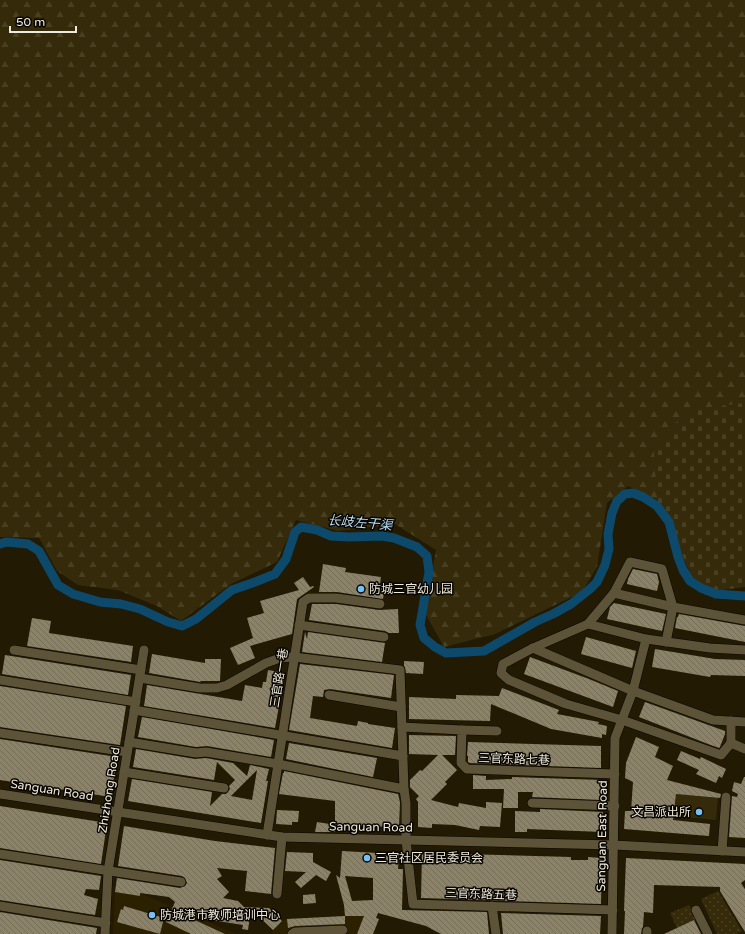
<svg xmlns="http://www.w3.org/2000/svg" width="745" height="934" font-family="'Varela Round','Noto Sans SC',sans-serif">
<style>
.built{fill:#2b2100}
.grass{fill:url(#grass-dots)}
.forest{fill:url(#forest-firs)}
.cemetery{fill:url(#cemetery-stones)}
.green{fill:#352b0b}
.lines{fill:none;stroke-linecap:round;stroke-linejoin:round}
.canal{stroke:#0d496b;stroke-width:9}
.building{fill:url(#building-back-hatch);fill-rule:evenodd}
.minor-casing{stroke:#0b0500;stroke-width:10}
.minor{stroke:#5c5339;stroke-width:9}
.poi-dot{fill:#74c0f6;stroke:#090601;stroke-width:1.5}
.labels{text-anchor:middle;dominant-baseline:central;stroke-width:3;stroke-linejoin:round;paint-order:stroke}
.poi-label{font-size:12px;fill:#eee9da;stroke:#090601;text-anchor:start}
.street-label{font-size:12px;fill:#eee9da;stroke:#090601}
.water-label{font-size:13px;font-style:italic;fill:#b8dcf6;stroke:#090601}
</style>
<defs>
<pattern id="grass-dots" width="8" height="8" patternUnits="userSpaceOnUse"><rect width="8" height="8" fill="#352b0b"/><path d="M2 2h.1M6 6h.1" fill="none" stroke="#494022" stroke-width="1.8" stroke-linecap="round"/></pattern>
<pattern id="forest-firs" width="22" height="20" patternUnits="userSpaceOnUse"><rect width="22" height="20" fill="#352b0b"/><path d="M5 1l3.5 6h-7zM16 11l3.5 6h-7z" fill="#494022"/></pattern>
<pattern id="cemetery-stones" width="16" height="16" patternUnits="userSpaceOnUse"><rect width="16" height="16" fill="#352b0b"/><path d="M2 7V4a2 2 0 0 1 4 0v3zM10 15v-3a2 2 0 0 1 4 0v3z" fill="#494022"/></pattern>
<pattern id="building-back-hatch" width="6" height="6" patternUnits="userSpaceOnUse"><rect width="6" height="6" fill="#8b8267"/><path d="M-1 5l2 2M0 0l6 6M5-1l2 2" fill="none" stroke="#736d5a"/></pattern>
</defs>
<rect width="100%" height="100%" fill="#221a02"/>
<g class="built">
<path d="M115,892l25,4v-3l96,41h-123z"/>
<path d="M371,900l2,34h-101l1,-4 9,-9 5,-2 58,-3 -1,-15z"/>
</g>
<g class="grass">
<path d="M718,891l24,40 -5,3h-20l-16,-35z"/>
<path d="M689,905l7,14 -19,9 -7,-15z"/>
</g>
<path class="forest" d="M0,0h745v551l-41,35 -11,-7 -17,-38 -4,-20 -15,-21 -29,-14 -21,17 -10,64 -15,25 -87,42 -51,13 -19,-34 11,-63 -41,-26 -57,7 -42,-11 -19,42 -46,22 -50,37 -24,-15 -39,-16 -40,-5 -21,-14 -18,-33 -39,-1z"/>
<path class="cemetery" d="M745,403v184l-30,4 -11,-5 -11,-7 -17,-38 -4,-20 -15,-21 -3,-48 21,-29 25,-15z"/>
<path class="green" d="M676,794l42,4 -2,22 -42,-4z"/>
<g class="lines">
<path class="canal" d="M0,544l6,-2 22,2 11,7 19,34 15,9 27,8 21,2 19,5 28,13 14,4 14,-7 36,-29 23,-8 20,-8 11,-15 9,-27 6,-5 16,3 14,6 18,1 33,-1 12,2 23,9 10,9 2,16 -9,53 4,13 11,9 11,6 38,-2 51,-29 18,-8 18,-10 19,-15 7,-7 8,-17 4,-16 -1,-15 4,-21 5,-12 8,-7 8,-1 10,4 14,9 12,16 9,35 5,13 7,11 11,7 15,6 29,2"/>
</g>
<g class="building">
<path d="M323,564l23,4 -1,4 36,5 -1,7 5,1 -2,14 -46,-7h-18z"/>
<path d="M633,569l24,5 2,8 -2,9 -30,-7 1,-5z"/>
<path d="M303,577l7,10 3,-1 1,1 -17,12 -5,35 -42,12 5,12 -17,7 -8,-17 23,-10 -6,-20 17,-5 -4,-12 39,-11 -5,-7z"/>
<path d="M614,603l52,11 -4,17 -55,-12 3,-12z"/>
<path d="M312,604h24l43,6 19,-1 1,24h-10l-4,-2 -76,-11z"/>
<path d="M679,614l66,12v16l-70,-14 2,-11h1z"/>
<path d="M32,618l19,3 -2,12 84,13 -2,16 -104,-16z"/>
<path d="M305,632l2,7 1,-7 77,11 -3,19 -80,-10z"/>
<path d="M586,637l50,14 -4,17 -51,-14z"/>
<path d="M655,649l60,10 30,1v16l-34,-1 -1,2 -58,-10z"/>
<path d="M152,654l53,9v-4h16l-1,22h-19l-1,1 -51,-9z"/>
<path d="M5,655l126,20 -3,20 -126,-21z"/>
<path d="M530,657l59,22 29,12 -5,16 -89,-33z"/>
<path d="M404,661l20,1 -1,12 -17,-1 -1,-6 -1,-1z"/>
<path d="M300,664l94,11 -3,23 -61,-9 -6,1 -1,7 -10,-1 -3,22 47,8 1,-5 10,2v1l27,4 -3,20 -103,-18z"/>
<path d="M268,670l17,3 -10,55 -131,-22 3,-21 95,16 3,-16 17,3 1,-6h3z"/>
<path d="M0,686l126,20 -6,39 -120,-18z"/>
<path d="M502,688l57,22 -2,4 42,8 -1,2 9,2 -1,9 -4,-1v4l-51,-9 -60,-25 -1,17 -81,-2v-22l47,2v-4l43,1z"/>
<path d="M645,702l80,29v3l-5,13 -1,1 -11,-4 -69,-27z"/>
<path d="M142,717l132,23 -3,17 -64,-11 -11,1 -58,-10z"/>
<path d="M409,735l47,1 -1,19h-13l15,15 -12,12 2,2 -16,16 27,7 1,-4 27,5v-6l16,1 -2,24 -20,-1 -1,4 -24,-5 -23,-1v4l-14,-1v-25l-2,-3 3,-3 -9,-9v-7l10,-10 2,1 16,-16 -29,-1z"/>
<path d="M636,737l23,10 -4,10 18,9 -6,14 54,14 -1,4 -44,-4 -3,26 37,4 -1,12 -85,-7 1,-18h6l2,-29 -8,-4 1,-15z"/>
<path d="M0,739l117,18 -6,40 -111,-17z"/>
<path d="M468,742l133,4v22l-131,-5 -2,-1v-6h-1z"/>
<path d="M289,743l88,15 -4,19 -87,-18z"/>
<path d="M136,749l59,10 11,-1 27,5 14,13 3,-11 19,4 -3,12h2l-7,42 -133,-22 4,-22 80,13 -2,14 12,-12h4l2,-2 2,-3 -1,-3 6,-6 -18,-18 -3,18 -81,-13zM257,770l-5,30 -21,-4z"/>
<path d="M681,751l19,8 1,-2 25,12 -4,9 -3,-2 -3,7 -20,-9 3,-4 -22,-10z"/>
<path d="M284,771l114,23 2,8 -1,25 -64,-2v-24l-56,-7 4,-21h1z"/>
<path d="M473,775l13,1v4l26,-1v-2l90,3 -1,20 -69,-3 1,-5h-15v16h-15l1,-19h-31z"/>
<path d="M744,777h1v61l-16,-1 3,-41 5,1 1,-3 -6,-3 2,-9 7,2z"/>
<path d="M0,806l107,17 -6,41 -101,-16z"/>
<path d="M540,809l63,3 -1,20 -75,-3v3h-12v-21l25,1z"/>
<path d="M277,810l22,1 -1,11h-6v3l-16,-1z"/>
<path d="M317,822l19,3 -1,7h-20z"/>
<path d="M124,826l91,15 60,7 -4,46 -26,-3 2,-20 -30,-3 5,8 -5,3 12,13 -6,6 15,3 6,6 25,1 13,13 -9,9 -22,-21 -3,21 -6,-1 1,-4 -57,-9 39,18h-34l-25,-12 9,-20 -6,-5 -29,-4v3l-25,-4 2,-14 63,10 5,-2 2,-3 -2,-5 -3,-2 -64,-10z"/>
<path d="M342,851l36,2 -1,2 22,1 -1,13h5l-1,41 85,2 2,22h-48l-15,-8 -48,-13 -2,5 3,1 -6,15h-16l7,-18h-19l-1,-11 -8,-30 4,3zM345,876l28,2v22l-21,1z"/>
<path d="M287,852l26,1v9l18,10 -5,9 -10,-6 -15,13 -6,-6 11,-10 -21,-1z"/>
<path d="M422,853l149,4v3h17v-3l14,1 -1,46 -180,-6z"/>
<path d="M626,858l119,6v16l-4,3 4,6v43l-25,-41v-4l-66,-2 -1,28 -9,-1 -1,15 -1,1 -1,6h-17l1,-23h-1z"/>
<path d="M0,860l101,16 -2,14 -13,-1 -2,6 14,4 -3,16 -95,-15z"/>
<path d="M315,894l1,9 -13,1v-9z"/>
<path d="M124,906l40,12 -4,16 -43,-12 4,-13 2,1z"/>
<path d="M0,912l97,16 -1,6h-96z"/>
<path d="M501,913l100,3 -1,18h-97z"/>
<path d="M345,916v8l-50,2 -7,2 -1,-9z"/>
<path d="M694,920l7,14h-37z"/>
</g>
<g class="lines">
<defs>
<g id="minor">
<path d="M614,593l16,-31 32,7 11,38 72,13"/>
<path d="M588,624l26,-31 59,14 -7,35"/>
<path d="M299,625l85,12"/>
<path d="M533,648l100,43 80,29 32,2"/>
<path d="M14,650l127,20"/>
<path d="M140,678l60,10"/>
<path d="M0,680l136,22"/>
<path d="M203,688h14l10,-3 39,-22 14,-5 14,-1 106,13 4,119 2,14v37l7,64 200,6"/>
<path d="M329,695l72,12"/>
<path d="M134,710l269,46"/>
<path d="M731,721v22l14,6"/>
<path d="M402,727l60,3 -1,33 6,6 148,5"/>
<path d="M462,730l35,1"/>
<path d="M0,733l127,19"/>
<path d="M129,742l67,11 10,-1 72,12 126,25"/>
<path d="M731,743l-10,12 -99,-35 -56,-16 -57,-24 -8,-7 2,-9 30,-16 55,-24 58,15 64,9 35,2"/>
<path d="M124,772l100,16"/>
<path d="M0,794l282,43 332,8 131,7"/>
<path d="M532,803l83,3"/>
<path d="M267,835l36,-233 6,-4h27l44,6"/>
<path d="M722,851l4,-54"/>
<path d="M0,854l181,28"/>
<path d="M277,894l5,-57"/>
<path d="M0,906l106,17"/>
<path d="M492,906l4,28"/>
<path d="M696,910l12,24"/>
<path d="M647,931v3"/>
<path d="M105,934l3,-63 36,-221"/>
<path d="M292,934l3,-2 48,-2"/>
<path d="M612,934l3,-196 18,-47 13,-52"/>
</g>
</defs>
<use href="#minor" class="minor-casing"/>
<use href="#minor" class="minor"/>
</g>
<g class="poi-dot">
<circle cx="361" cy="589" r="4"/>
<circle cx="699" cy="812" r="4"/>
<circle cx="367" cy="858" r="4"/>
<circle cx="152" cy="915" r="4"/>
</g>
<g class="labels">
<g class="poi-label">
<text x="369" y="589">防城三官幼儿园</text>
<text x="691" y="812" text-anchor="end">文昌派出所</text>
<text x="375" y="858">三官社区居民委员会</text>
<text x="160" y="915">防城港市教师培训中心</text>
</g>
<g class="street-label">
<text transform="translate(279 678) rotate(-81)">三官路一巷</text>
<text transform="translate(514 759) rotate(2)">三官东路七巷</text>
<text transform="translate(52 790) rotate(9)">Sanguan Road</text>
<text transform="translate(109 790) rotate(-81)">Zhizhong Road</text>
<text transform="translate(371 827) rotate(1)">Sanguan Road</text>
<text transform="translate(602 836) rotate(-89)">Sanguan East Road</text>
<text transform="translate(481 894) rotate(2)">三官东路五巷</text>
</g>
<g class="water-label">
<text transform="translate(360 523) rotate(5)">长歧左干渠</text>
</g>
</g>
<path d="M10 26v6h66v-6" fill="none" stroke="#eee9da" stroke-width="2"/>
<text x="16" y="26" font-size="12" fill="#eee9da" stroke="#090601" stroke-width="3" paint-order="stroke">50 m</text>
</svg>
